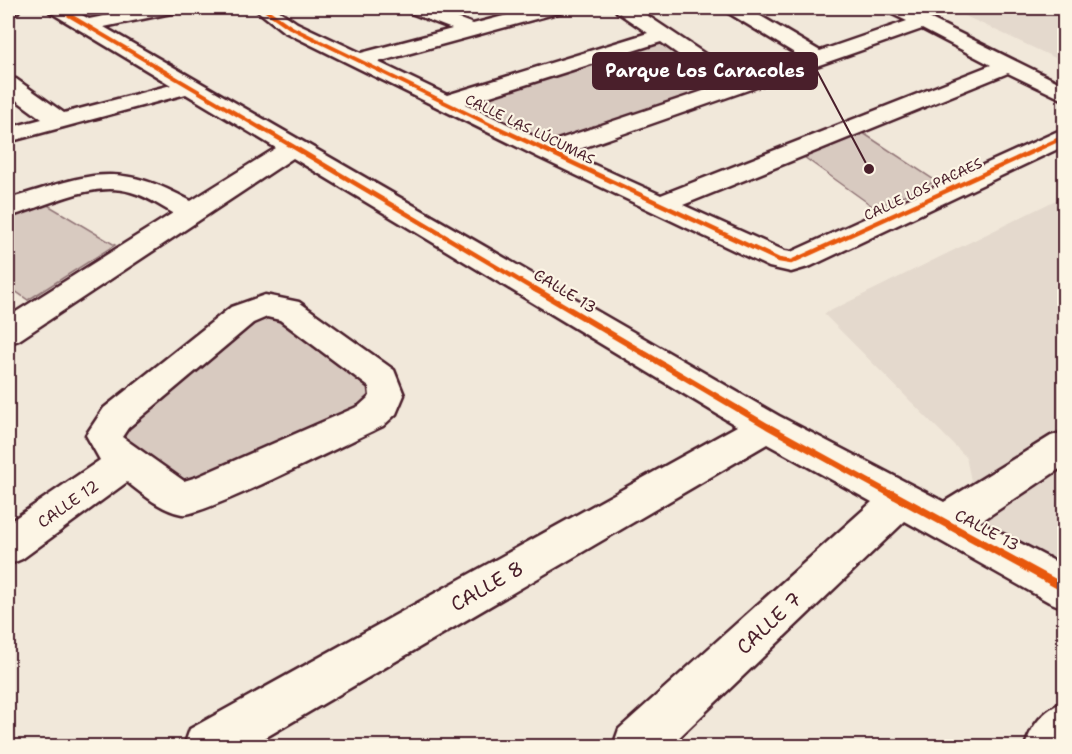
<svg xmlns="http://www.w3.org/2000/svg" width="1072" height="754" font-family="'Shantell Sans',sans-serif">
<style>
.built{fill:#e4d9cd}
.green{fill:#d8cac0;stroke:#917476;stroke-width:1.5}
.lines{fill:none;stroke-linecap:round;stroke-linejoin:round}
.minor-casing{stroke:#4a1f2b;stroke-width:5}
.minor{fill:#fcf5e5;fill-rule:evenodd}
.cycleway-far3-casing{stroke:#fcf5e5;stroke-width:6}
.cycleway-far2-casing{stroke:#fcf5e5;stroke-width:8}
.cycleway-far1-casing{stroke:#fcf5e5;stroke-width:10}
.cycleway-casing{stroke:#fcf5e5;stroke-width:11}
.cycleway-far3{stroke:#e8590c;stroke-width:4}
.cycleway-far2{stroke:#e8590c;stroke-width:4.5}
.cycleway-far1{stroke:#e8590c;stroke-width:6}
.cycleway{stroke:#e8590c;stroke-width:8}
.labels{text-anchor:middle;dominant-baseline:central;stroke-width:4.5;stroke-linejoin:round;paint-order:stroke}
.far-street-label{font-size:14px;fill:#4a1f2b;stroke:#fcf5e5}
.street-label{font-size:16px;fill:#4a1f2b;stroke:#fcf5e5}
.near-street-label{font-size:20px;fill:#4a1f2b;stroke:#fcf5e5}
.leader{fill:none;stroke:#4a1f2b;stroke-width:2}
.callout-dot{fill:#4a1f2b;stroke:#fcf5e5;stroke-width:2}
.callout{fill:#4a1f2b;stroke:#4a1f2b;stroke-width:2}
.callout-label{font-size:18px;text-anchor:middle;font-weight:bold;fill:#fff}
</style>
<rect width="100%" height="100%" fill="#f1e8da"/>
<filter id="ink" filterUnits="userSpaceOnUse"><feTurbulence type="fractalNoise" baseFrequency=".0167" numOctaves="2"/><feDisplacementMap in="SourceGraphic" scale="12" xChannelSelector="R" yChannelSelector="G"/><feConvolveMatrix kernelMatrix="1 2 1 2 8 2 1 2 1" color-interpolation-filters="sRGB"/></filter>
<g filter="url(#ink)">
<g class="built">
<path d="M948,8h116v54z"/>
<path d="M1064,196v375l-83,-43 -15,-71 -142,-143z"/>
</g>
<g class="green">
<path d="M661,40l61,44 -176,61 -79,-45z"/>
<path d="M863,133l73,48 -61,27 -71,-51z"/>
<path d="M46,204l69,41 -87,55 -20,-14v-71z"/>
<path d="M267,317l12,5 86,63 6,7v5l-11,10 -172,76 -10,-2 -52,-40 -5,-10 132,-108z"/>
</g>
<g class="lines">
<defs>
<g id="minor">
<path d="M8,8h12l-2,4 -10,2z"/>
<path d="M48,8h22l19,11 55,-11h34l-2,4 -72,15 675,389 165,86 107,-66 13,-4v34l-84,56 84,44v42l-15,-6 -144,-81 -235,225h-57l6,-17 253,-227 -105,-58 -516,302h-67l6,-17 547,-303 -444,-268 -274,182 -11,4v-27l165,-104c-14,-8 -27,-17 -42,-21 -39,-12 -86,15 -123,25v-18c79,-23 105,-41 183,2l85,-53 -90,-54 -178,48v-14l34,-9 -34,-25v-16l8,1 48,34 107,-28 -121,-73z"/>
<path d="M254,8h21l22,15 64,30 91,-24 -44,-17 -2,-4h25l42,16 61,-16h29l-2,4 -183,50 69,33 201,-62 -31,-21 -2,-4h21l105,70 60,-21 -74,-45 -2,-4h22l73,43 87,-30 -19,-9 -2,-4h23l155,77v15l-56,-27 -325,132 102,46 6,1 265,-120 8,-2v16l-253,120 -20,6 -22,-5 -231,-110 -255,-126zM922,29l69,36 -330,130 -93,-42zM661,42l60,43 -173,58 -83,-39z"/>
<path d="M265,295l34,7 95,68 10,25 -8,19 -13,12c-28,13 -183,92 -201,88 -21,-4 -38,-19 -55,-32l-105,77 -14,6v-42l92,-63 -14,-25 18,-27 127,-101zM267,317l13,3 89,67 1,9 -11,10 -162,71 -13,4 -62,-44 6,-9 125,-105z"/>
<path d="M1064,702v44h-39c7,-21 18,-36 39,-44z"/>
</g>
</defs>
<use href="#minor" class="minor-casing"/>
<use href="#minor" class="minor"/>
<defs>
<g id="cycleway-far3">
<path d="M57,8l205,121"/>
<path d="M263,8l27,19 209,102"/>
</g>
<g id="cycleway-far2">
<path d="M260,127l277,164"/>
<path d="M496,127l283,133 12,2 273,-125"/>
</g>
<path id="cycleway-far1" d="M535,289l232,137 127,70"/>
<path id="cycleway" d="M892,494l172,94"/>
</defs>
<use href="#cycleway-far3" class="cycleway-far3-casing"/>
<use href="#cycleway-far2" class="cycleway-far2-casing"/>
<use href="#cycleway-far1" class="cycleway-far1-casing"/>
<use href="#cycleway" class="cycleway-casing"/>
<use href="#cycleway-far3" class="cycleway-far3"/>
<use href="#cycleway-far2" class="cycleway-far2"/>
<use href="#cycleway-far1" class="cycleway-far1"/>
<use href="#cycleway" class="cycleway"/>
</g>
</g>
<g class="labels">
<g class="far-street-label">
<text transform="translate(530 129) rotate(26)">CALLE LAS LÚCUMAS</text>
<text transform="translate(923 189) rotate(-25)">CALLE LOS PACAES</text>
</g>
<g class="street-label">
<text transform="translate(565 291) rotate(31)">CALLE 13</text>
<text transform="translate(68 504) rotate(-35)">CALLE 12</text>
<text transform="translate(987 530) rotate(28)">CALLE 13</text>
</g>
<g class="near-street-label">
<text transform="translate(487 586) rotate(-30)">CALLE 8</text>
<text transform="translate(769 623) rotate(-43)">CALLE 7</text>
</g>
</g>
<path class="leader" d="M869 169L817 71"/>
<circle class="callout-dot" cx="869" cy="169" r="6"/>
<rect class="callout" x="593" y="53" width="224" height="36" rx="6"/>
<g class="callout-label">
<text x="705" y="77">Parque Los Caracoles</text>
</g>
<rect width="1072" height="754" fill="none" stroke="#fcf5e5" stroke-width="30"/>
<rect x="15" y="15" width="1042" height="724" fill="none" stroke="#4a1f2b" stroke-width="2" filter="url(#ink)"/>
</svg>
